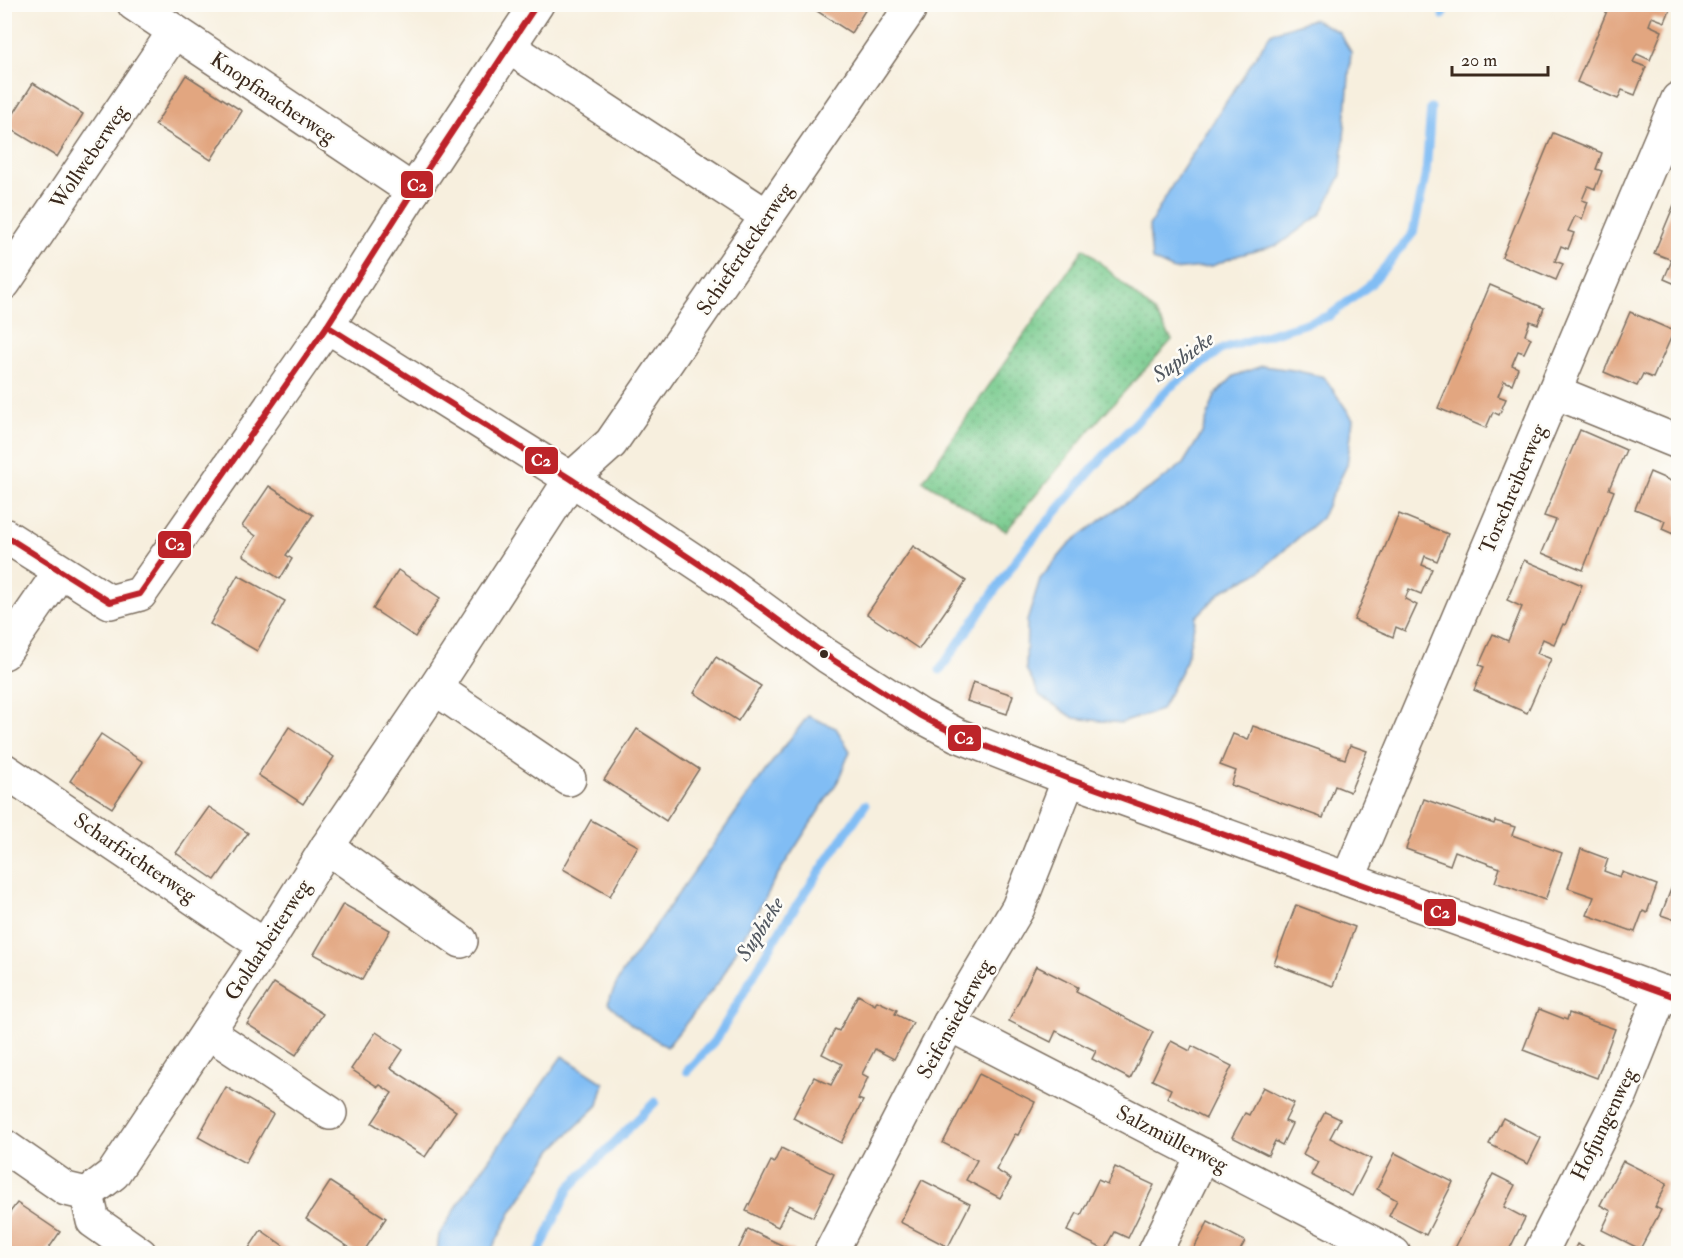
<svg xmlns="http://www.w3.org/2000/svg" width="1683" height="1258" font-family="'IM FELL Double Pica',serif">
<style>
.park{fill:url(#park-dots);stroke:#597a56;stroke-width:1.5}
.water{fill:#81bdf4;stroke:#5e7489;stroke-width:1.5}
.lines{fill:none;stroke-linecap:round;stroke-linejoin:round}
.stream{stroke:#81bdf4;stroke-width:9}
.building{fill:#e2a680}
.minor-casing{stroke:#7d6f61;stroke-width:36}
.minor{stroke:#fff;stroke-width:33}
.bus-1-casing{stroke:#fdfcf7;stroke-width:10}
.bus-1{stroke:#bd2429;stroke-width:6}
.bus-dot{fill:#3b2a1e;stroke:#fdfcf7;stroke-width:2}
.labels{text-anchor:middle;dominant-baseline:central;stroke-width:5;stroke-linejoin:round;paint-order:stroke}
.street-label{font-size:21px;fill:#3b2a1e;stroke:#fdfcf7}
.water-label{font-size:22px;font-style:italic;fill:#50565e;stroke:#fdfcf7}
.line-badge{stroke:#fdfcf7;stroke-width:2}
.badge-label{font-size:16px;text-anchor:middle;font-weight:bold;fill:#fff}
</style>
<defs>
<pattern id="park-dots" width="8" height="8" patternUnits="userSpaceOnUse" patternTransform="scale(1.5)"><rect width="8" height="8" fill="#77ca8d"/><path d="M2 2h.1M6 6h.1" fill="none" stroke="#63a473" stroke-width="1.8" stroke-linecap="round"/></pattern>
</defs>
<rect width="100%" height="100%" fill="#fdfcf7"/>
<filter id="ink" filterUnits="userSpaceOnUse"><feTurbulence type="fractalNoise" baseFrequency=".0167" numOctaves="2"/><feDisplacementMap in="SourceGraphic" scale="12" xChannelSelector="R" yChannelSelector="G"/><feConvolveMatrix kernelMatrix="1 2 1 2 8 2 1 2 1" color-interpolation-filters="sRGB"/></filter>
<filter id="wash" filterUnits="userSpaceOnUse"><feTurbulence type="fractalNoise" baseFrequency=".008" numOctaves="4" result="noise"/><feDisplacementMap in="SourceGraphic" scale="24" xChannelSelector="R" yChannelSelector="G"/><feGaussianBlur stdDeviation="1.35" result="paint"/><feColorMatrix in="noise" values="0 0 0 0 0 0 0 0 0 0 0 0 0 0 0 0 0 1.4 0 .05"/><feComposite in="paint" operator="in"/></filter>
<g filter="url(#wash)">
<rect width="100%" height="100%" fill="#f7efde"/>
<path class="park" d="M1084,248l71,65 17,27 -71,77 -95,114 -83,-50z"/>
<g class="water">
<path d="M1313,19l26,13 12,20 -10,123 -20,39 -43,31 -42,11 -24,10 -38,4 -22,-10 -3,-34 24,-42 98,-151z"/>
<path d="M1262,366l31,4 31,7 29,42 -6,46 -26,53 -62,54 -37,19 -26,26 -10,44 -25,49 -40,13 -47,-5 -34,-22 -14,-27 1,-48 13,-42 31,-37 42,-31 39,-24 31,-23 19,-31 13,-38 19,-19z"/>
<path d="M808,716l28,12 14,23 -12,30 -65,101 -52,97 -54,68 -35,-22 -24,-22 12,-27 146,-206z"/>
<path d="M562,1056l42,27 -6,22 -45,44 -41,62 -22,42h-53l2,-18 27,-43z"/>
</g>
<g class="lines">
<g class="stream">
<path d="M1443,15l4,-11"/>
<path d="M940,670l80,-116 82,-96 67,-70 53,-39 107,-33 42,-32 42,-51 13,-60 5,-65"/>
<path d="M687,1071l30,-33 65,-111 83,-122"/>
<path d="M538,1254l31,-66 86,-86"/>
</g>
</g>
<g id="blocks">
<g class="building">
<path d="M806,4h63l-18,29z"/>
<path d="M1610,4h62l-7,18 -13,-5 -3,8 13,6 -12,29 -13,-6 -4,8 13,5 -11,28 -13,-5 -4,9 -41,-17z"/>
<path d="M186,75l56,36 -31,49 -56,-35z"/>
<path d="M33,83l50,31 -26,43 -51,-31z"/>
<path d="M1553,133l49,20 -6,16 6,2 -7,18 -7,-3 -6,14 6,2 -6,17 -7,-3 -7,15 6,2 -6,16 -7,-3 -6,15 8,3 -7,16 -54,-23z"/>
<path d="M1674,205l4,1v79l-14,-6 8,-19 -18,-7z"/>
<path d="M1490,285l54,23 -6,16 -8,-3 -5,14 6,3 -7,15 -6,-2 -6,14 6,3 -6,16 -8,-3 -6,15 8,3 -7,16 -6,-3 -7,16 -48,-20z"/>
<path d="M1630,312l44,19 -21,47 -10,-4 -6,12 -33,-14z"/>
<path d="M1580,430l46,20 -17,39 5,2 -31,79 -41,-17 14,-33 -12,-4z"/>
<path d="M1650,472l28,12v52l-16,-7 3,-8 -30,-12z"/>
<path d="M269,486l44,29 -27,40 6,4 -12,20 -37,-24 13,-19 -14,-10z"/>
<path d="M1399,514l49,20 -11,27 -12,-5 -3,9 10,4 -11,25 -12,-5 -4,10 12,6 -12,26 -9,-4 -3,10 -39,-17z"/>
<path d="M913,546l53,35 -47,68 -52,-35z"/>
<path d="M1524,560l58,25 -17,40 -2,-1 -9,20 -11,-5 -6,14 14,6 -24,54 -53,-23 10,-23 -5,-2 14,-31 15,7 14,-34 -15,-7z"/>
<path d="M398,570l42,28 -25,39 -42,-28z"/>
<path d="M238,575l47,26 -28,50 -47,-27z"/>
<path d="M716,657l45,29 -23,35 -44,-28z"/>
<path d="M973,682l40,13 -6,19 -40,-13z"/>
<path d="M1253,726l92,33 5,-14 17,6 -17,41 -15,-6 -12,32 -92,-33 5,-14 -16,-6 13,-31 15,6z"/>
<path d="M289,727l45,30 -31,47 -45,-29z"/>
<path d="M637,729l62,40 -33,52 -62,-41z"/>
<path d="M101,734l42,28 -31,46 -42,-27z"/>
<path d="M1424,799l70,25 1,-3 20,6 -3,8 50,18 -17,47 -50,-18 5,-14 -19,-7 -26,-10 -5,14 -44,-16z"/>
<path d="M209,807l39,26 -33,47 -39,-27z"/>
<path d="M591,820l47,26 -28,50 -47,-27z"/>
<path d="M1581,849l27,10 -4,12 16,6 2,-5 35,13 -10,28 -4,-2 -8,21 -48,-17 7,-18 -26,-9z"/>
<path d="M1673,884l5,2v35l-17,-6z"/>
<path d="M343,904l47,26 -28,50 -48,-26z"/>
<path d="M1296,905l59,22 -22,59 -59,-22z"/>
<path d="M1036,966l42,21 -2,5 77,40 -23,47 -38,-20 4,-8 -40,-20 -5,11 -42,-21z"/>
<path d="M274,983l49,31 -27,41 -49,-31z"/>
<path d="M858,995l17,10 2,-4 20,9 -2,4 18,9 -19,36 -19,-10 -13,25 6,3 -10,22 5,2 -22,42 -48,-25 21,-41 17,8 11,-21 -20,-10 13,-25 4,2z"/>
<path d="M1539,1009l28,11 2,-7 46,16 -18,49 -74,-28z"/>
<path d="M376,1032l27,18 -12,18 65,43 -31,46 -53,-34 20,-30 -12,-8 -2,2 -27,-18z"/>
<path d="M1171,1041l19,10 2,-5 40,20 -26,52 -39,-20 4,-9 -19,-9z"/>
<path d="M979,1074l56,28 -17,33 -3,-1 -19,36 15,9 -11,19 -34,-18 11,-20 -34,-17z"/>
<path d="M226,1087l47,27 -28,49 -47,-26z"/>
<path d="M1263,1087l31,16 -9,18 7,3 -10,21 -7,-4 -7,14 -36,-18 13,-24 4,2z"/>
<path d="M1325,1112l15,7 -10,19 41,21 -19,37 -41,-21 7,-13 -15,-8z"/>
<path d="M1503,1118l38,20 -13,26 -39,-20z"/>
<path d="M781,1148l53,26 -21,43 -24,-12 -11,22 -32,-16 25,-50 3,2z"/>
<path d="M1395,1153l58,29 -27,53 -37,-19 8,-16 -20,-11z"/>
<path d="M1623,1161l44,22 -12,24 6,3 -21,39 -38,-19 9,-19 -11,-6z"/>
<path d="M1115,1167l39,18 -26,53 -13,-6 -10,18 -38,-19 10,-18 4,2 17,-35 9,4z"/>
<path d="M1493,1174l22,11 -11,22 21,11 -18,36h-46l-7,-4z"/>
<path d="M922,1180l48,24 -22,43 -48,-25z"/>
<path d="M330,1182l56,36 -24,36h-3l-53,-35z"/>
<path d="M17,1203l43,29 -15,22h-35l-6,-4v-30z"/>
<path d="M1208,1222l37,19 -7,13h-47z"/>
<path d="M748,1229l46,22 -1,3h-57z"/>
<path d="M261,1230l34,24h-50z"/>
<path d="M1577,1244l19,10h-24z"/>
</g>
</g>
</g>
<g filter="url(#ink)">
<use href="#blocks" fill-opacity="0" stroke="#7d6f61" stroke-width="1.5"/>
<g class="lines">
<defs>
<g id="minor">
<path d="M134,4l279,187"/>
<path d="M509,47l258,169"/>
<path d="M4,283l170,-251"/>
<path d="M327,326l244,153 155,103 101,74 92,59 38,20 112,44 609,219"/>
<path d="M1555,392l123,50"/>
<path d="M4,535l106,67 30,-8 187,-268 86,-135 124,-187"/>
<path d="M4,653l56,-81"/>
<path d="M435,688l134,91"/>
<path d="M4,770l261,176"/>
<path d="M327,847l134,94"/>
<path d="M1348,879l330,-780"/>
<path d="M949,1024l445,230"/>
<path d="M208,1032l122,81"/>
<path d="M4,1146l62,43 21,5 26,-20 152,-228 62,-99 108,-159 136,-209 40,-36 298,-433"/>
<path d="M87,1194l6,27 47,33"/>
<path d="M830,1254l119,-230 69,-116 51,-129"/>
<path d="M1154,1254l49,-99"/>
<path d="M1540,1254l81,-160 41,-102"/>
</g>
</defs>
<use href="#minor" class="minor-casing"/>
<use href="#minor" class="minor"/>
<defs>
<g id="bus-1">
<path d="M327,326l244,153 155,103 101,74 92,59 38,20 112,44 609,219"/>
<path d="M4,535l106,67 30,-8 187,-268 86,-135 124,-187"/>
</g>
</defs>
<use href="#bus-1" class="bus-1-casing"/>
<use href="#bus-1" class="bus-1"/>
</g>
</g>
<circle class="bus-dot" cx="824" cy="654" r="5"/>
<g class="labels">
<g class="street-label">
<text transform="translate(273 98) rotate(34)">Knopfmacherweg</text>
<text transform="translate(89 157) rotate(-56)">Wollweberweg</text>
<text transform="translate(745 249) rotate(-56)">Schieferdeckerweg</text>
<text transform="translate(1513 489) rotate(-67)">Torschreiberweg</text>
<text transform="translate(135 858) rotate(34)">Scharfrichterweg</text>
<text transform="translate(268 940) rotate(-57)">Goldarbeiterweg</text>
<text transform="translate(955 1019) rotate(-61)">Seifensiederweg</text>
<text transform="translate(1604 1124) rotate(-64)">Hofjungenweg</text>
<text transform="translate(1172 1139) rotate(27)">Salzmüllerweg</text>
</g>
<g class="water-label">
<text transform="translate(1183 357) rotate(-36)">Supbieke</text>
<text transform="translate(760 929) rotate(-58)">Supbieke</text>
</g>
</g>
<g class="line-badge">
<rect x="400" y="170" width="34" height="29" rx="6" fill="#bd2429"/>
<rect x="524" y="446" width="35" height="29" rx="6" fill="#bd2429"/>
<rect x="157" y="530" width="35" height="29" rx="6" fill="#bd2429"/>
<rect x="947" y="724" width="35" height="28" rx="6" fill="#bd2429"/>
<rect x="1423" y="898" width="34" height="29" rx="6" fill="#bd2429"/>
</g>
<g class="badge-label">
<text x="417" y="191">C2</text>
<text x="541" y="466">C2</text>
<text x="175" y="550">C2</text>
<text x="964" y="744">C2</text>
<text x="1440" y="918">C2</text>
</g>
<rect width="1683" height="1258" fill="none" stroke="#fdfcf7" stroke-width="24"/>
<path d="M1452 66v9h96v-9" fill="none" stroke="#3b2a1e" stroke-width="3"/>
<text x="1461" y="66" font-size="18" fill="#3b2a1e" stroke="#fdfcf7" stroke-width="4.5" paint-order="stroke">20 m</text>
</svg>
